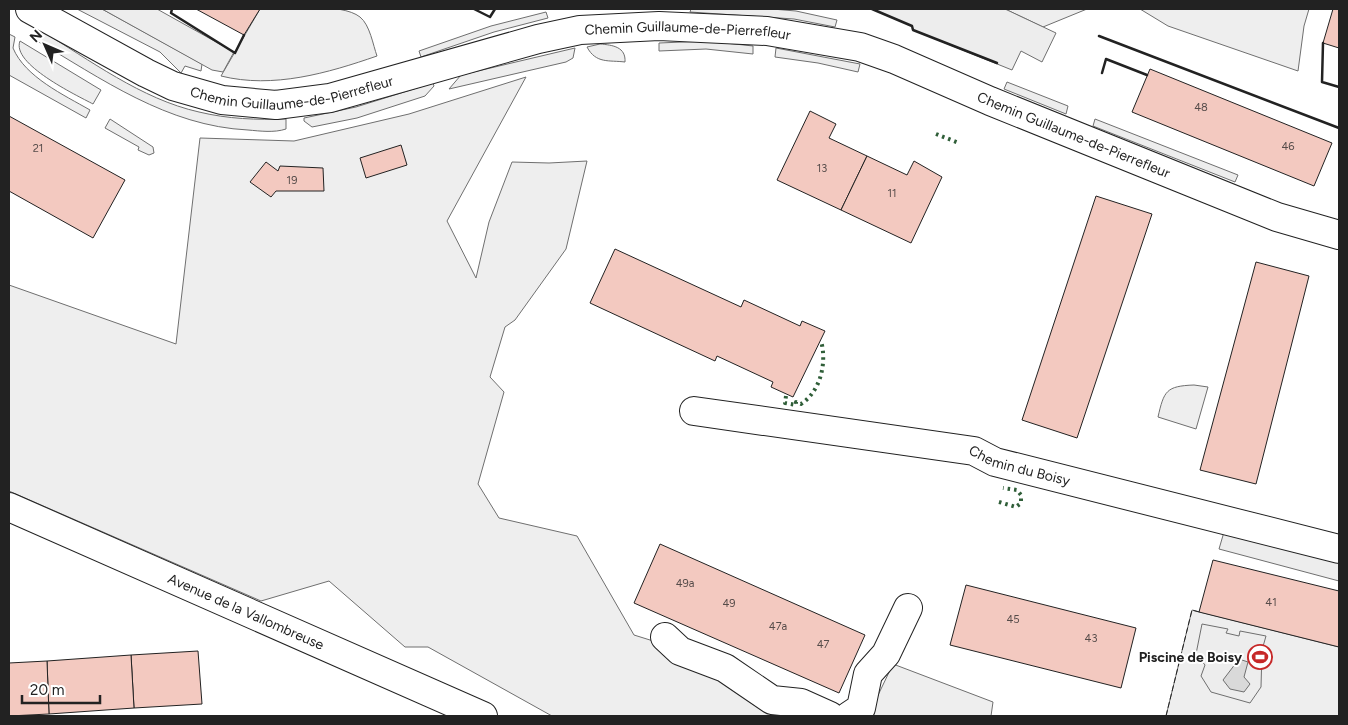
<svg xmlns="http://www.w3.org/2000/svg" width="1348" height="725" font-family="Figtree,sans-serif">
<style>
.green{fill:#eee;stroke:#6f6f6f}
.parking{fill:#ededed;stroke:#6f6f6f}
.water{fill:#d9d9d9;stroke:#6f6f6f}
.building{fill:#f3c9c0;stroke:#222}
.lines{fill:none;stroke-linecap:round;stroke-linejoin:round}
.minor-casing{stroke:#222;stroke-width:30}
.minor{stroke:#fff;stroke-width:28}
.hedge{stroke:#2f5e38;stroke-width:4;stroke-dasharray:2.5 4;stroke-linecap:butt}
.fence{stroke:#222;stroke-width:1;stroke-dasharray:6 2.5;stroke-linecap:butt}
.wall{stroke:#222;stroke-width:2.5}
.labels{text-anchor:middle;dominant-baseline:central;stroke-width:4;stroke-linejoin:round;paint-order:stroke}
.number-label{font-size:11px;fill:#564c4a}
.street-label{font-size:14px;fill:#222;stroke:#fff}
.poi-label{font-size:14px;font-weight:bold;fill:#222;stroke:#fff;text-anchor:end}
</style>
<rect width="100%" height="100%" fill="#fff"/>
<g class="green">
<path d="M77,9h25l100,55 -1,7 -16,-5 -4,7 -21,-21z"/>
<path d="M260,9c25,0 81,-7 100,8 10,8 13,28 17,39 -49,17 -104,33 -156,20z"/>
<path d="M1005,9h82l-44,18z"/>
<path d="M1140,9h169l-5,17 -6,45 -130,-45z"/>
<path d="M40,30c50,30 101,69 159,82 29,7 58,8 87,7v10c-12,4 -26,2 -38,1 -81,-4 -146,-51 -214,-91z"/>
<path d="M9,34l6,3 -2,11c12,29 51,47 77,62l-4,8 -77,-43z"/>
<path d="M20,41l81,49 -8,14c-17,-9 -82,-40 -73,-63z"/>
<path d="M600,44c13,1 26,3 25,18 -16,-2 -29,2 -38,-15z"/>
<path d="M575,48l-2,10 -7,4 -117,27 12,-14z"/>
<path d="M526,77l-79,144 29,57 13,-56 23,-60 37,1 38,-2 -21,88 -51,71 -10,7 -15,50 14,15 -26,92 21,34 78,18 57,99 32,10 72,34 44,37h-230l-124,-69h-23l-76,-66 -68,20 -252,-110v-206l167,59 24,-206 94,3 115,-27z"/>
<path d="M433,83l1,3 -9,10 -68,22 -45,9 -8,-6v-3l52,-11z"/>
<path d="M110,119l43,28 1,6 -5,2 -11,-5 1,-3 -34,-19z"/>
<path d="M1194,385l14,2 -12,42 -38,-12c6,-26 8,-31 36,-32z"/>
<path d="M1192,610l147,37v69h-173z"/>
<path d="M893,664l100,38 -2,14h-123z"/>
</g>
<g class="parking">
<path d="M102,9h55l77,43 -11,20 -11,-2z"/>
<path d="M691,9h81l24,2 41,9 -2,7 -41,-8 -104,-7z"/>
<path d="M872,9h133l51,24 -14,29 -21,-11 -9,19 -99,-40 -1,-4z"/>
<path d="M546,12l2,6 -54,14 -73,25 -2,-6 72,-25z"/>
<path d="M707,41l46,5v8l-47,-5 -47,2v-8z"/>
<path d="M776,48l84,16 -2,8 -40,-9 -43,-6z"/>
<path d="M1007,82l61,24 -2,8 -62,-25z"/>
<path d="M1095,119l143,56 -3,7 -142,-56z"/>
<path d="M1224,532l115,31v18l-120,-32z"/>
<path d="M1202,624l26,5 -2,4 13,3 1,-5 26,5 -4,14 -1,37 -11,16 -39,-11 -10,-16 4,-11 -9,-11z"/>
</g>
<path class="water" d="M1239,659l9,3 -4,15 6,7 -6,8 -14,-3 -7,-9z"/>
<g class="building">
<path d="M196,9h64l-16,26z"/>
<path d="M1333,9h6v39l-16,-5z"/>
<path d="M1150,69l182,74 -18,43 -182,-74z"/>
<path d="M810,111l26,13 -7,14 38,18 -26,54 -64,-30z"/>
<path d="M9,116l116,64 -32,58 -84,-47z"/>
<path d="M401,145l6,20 -41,13 -6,-20z"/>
<path d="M867,156l40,19 7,-14 28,16 -31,66 -70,-33z"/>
<path d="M266,162l12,9 2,-5 43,2 1,23h-48l-5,6 -21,-15z"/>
<path d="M1096,196l56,18 -75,224 -55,-18z"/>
<path d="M615,249l126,58 3,-7 56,26 2,-5 23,10 -32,66 -22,-10 2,-5 -56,-26 -2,5 -125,-58z"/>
<path d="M1256,262l53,14 -53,208 -56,-14z"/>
<path d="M660,544l205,91 -26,58 -205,-90z"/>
<path d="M1213,560l126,31v56l-140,-35z"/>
<path d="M966,585l170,43 -15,60 -171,-43z"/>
<path d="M198,651l4,53 -68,4 -3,-53z"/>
<path d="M131,655l3,53 -85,6 -2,-53z"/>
<path d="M47,661l2,53 -40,2v-53z"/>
</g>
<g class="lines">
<defs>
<g id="minor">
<path id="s1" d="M30,9l116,64 27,13 49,14 54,5 54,-7 208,-59 42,-9 79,-4 108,5 93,16 34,12 96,42 287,116 62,18"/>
<path id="s2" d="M694,411l280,40 21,11 344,87"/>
<path id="s3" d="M9,507l474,209"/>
<path d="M665,637l15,14 45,17 47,32 29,3 29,13"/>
<path d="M849,716l12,-8 7,-34 18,-20 22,-46"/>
</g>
</defs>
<use href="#minor" class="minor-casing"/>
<use href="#minor" class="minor"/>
<g class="hedge">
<path d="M936,134l23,9"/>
<path d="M786,396l-1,7 11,2v-3l5,2c20,-13 26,-42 20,-63"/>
<path d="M999,502l17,5 5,-4v-8l-4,-5 -14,-2"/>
</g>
<path class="fence" d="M1166,716l26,-106 7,2"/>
<g class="wall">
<path d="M172,9l-1,4 64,40 9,-18"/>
<path d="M474,9l16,8 5,-8"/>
<path d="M872,9l40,17 1,4 84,33"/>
<path d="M1099,36l240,92"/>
<path d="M1323,43l-1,39 17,5"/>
<path d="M1102,73l4,-14 41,16"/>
</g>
</g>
<defs>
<symbol id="stadium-ring" viewBox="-11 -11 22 22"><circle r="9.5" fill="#fff" stroke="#c62828" stroke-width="1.5"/><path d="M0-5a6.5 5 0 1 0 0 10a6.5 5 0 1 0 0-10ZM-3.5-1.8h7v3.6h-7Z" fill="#c62828"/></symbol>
</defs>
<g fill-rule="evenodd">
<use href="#stadium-ring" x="1246" y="643" width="28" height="28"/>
</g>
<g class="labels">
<g class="number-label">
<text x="1201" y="107">48</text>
<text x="1288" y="146">46</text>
<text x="38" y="148">21</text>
<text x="822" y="168">13</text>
<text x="292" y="180">19</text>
<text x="892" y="193">11</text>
<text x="685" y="583">49a</text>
<text x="1271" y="602">41</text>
<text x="729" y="603">49</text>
<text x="1013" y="619">45</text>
<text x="778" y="626">47a</text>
<text x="1091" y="638">43</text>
<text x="823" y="644">47</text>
</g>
<g class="street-label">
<text stroke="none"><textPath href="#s1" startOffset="689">Chemin Guillaume-de-Pierrefleur</textPath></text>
<text stroke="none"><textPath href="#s1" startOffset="284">Chemin Guillaume-de-Pierrefleur</textPath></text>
<text stroke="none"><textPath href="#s1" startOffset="1094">Chemin Guillaume-de-Pierrefleur</textPath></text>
<text stroke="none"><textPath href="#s2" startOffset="331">Chemin du Boisy</textPath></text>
<text stroke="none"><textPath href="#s3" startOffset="259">Avenue de la Vallombreuse</textPath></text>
</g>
<g class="poi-label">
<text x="1242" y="657">Piscine de Boisy</text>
</g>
</g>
<rect width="1348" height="725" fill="none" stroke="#222222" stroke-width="20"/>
<g transform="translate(45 45) rotate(315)" stroke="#ffffff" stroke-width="4" paint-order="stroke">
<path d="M0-4L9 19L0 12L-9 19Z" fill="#222222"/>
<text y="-8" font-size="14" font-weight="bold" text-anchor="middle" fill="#222222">N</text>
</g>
<path d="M22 695v8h78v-8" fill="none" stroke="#222222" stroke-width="2.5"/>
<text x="30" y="695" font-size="15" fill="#222222" stroke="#ffffff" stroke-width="4" paint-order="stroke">20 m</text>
</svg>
